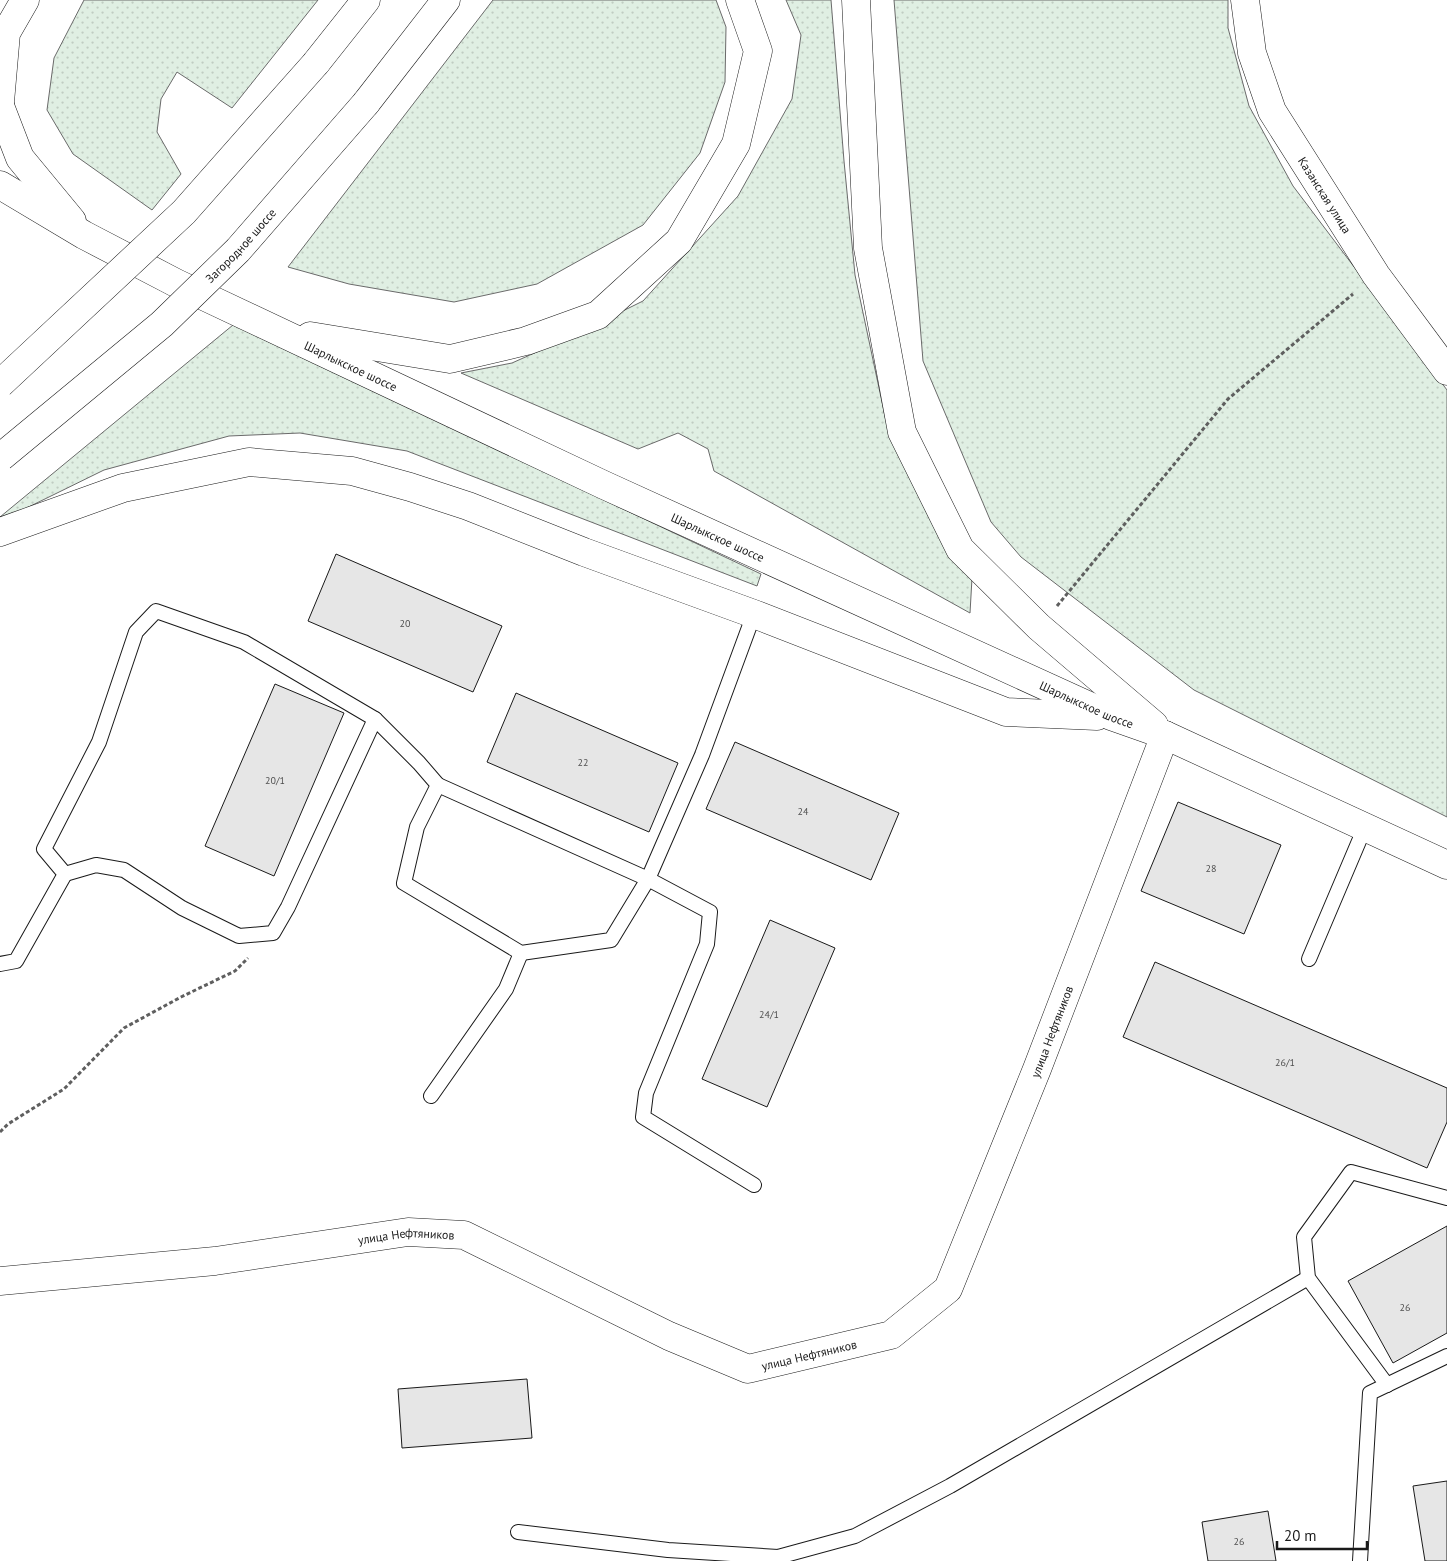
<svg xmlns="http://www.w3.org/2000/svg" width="1447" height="1561" font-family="'PT Sans',sans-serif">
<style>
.grass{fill:url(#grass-dots);stroke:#6a6a6a}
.building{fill:#e6e6e6;stroke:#1a1a1a}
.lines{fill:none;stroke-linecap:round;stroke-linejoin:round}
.lane-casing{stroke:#1a1a1a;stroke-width:16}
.street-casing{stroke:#1a1a1a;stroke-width:29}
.primary-casing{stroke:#1a1a1a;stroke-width:29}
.highway-casing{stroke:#1a1a1a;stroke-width:29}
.path{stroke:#5f5f5f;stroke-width:3;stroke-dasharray:4 2.5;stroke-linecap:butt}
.lane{stroke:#fff;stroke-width:14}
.street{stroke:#fff;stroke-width:28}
.primary{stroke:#fff;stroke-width:28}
.highway{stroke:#fff;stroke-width:28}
.highway-bridge-casing{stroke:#1a1a1a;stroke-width:29;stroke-linecap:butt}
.highway-bridge{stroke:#fff;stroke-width:28}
.labels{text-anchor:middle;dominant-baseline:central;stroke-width:4;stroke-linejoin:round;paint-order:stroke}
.number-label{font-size:10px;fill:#4d4d4d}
.street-label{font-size:12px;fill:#1a1a1a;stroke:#fff}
</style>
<defs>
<pattern id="grass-dots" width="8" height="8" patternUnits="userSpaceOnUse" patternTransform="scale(1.25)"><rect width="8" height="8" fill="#e0efe3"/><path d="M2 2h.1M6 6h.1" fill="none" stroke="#c0ccc2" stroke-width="1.8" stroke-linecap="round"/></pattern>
</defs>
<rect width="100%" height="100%" fill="#fff"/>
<g class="grass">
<path d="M84,0h234l-86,108 -55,-36 -16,27 -4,33 24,42 -29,36 -79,-56 -26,-44 7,-52z"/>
<path d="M493,0h223l10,27 -1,55 -25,71 -57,72 -106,59 -83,18 -105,-18 -61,-17z"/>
<path d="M786,0h45l13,161 11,114 31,146 86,157 -2,35 -256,-142 -6,-22 -30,-16 -40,16 -177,-76 51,-10 56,-25 75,-37 95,-105 54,-97 9,-64z"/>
<path d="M894,0h334v28l21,78 44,80 154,204v427l-253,-127 -173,-133 -30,-35 -68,-161z"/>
<path d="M233,325l528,249 -4,12 -350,-135 -107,-18 -71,3 -125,34 -104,51v-4z"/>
</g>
<g class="building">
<path d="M336,554l166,72 -29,66 -165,-71z"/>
<path d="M275,684l69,29 -70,163 -69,-30z"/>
<path d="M516,693l162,70 -29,69 -162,-70z"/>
<path d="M735,742l164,71 -28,67 -165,-71z"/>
<path d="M1178,802l103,43 -37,89 -103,-43z"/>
<path d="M770,920l65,28 -68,159 -65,-28z"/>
<path d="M1155,962l292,126v34l-20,46 -304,-131z"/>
<path d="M1447,1226v107l-54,30 -45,-82z"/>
<path d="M527,1379l5,59 -130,10 -4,-59z"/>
<path d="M1447,1481v80h-22l-12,-75z"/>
<path d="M1268,1511l8,50h-68l-6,-39z"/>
</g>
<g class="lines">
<defs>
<g id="lane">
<path d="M438,785l210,94 62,33 -3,32 -61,149 -3,24 111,68"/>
<path d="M65,874l31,-9 28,5 58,38 57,28 34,-3 15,-26 87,-188 44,44 19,22 -21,42 -13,56 117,70 90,-13 37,-61 54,-124 52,-141"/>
<path d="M1309,959l56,-132"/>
<path d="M0,964l16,-3 49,-87 -21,-25 55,-107 37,-110 20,-21 88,31 131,77"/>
<path d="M431,1096l75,-107 15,-36"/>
<path d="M1387,1385l-79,-107 -4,-41 47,-65 96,26"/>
<path d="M518,1532l150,18 110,7 77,-21 95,-50 358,-208"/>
<path d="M1360,1561l10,-168 77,-37"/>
</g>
<g id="street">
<path id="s1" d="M1245,0l7,53 20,58 104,164 71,96"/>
<path id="s2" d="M0,1281l215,-20 193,-29 56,3 205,101 79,33 143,-34 57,-46 89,-220 128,-334"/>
</g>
<g id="primary">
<path d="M856,0l12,248 34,184 58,117 79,78 115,98"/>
<path d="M0,102l6,-69 19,-33"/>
<path d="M0,106l20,52 52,63"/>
<path id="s3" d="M0,185l84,50 92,48 428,202 507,231 54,19 282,130"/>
<path d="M310,336l140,23 76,-18 72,-26 81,-74 57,-97 22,-93 -18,-51"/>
<path d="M0,532l123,-44 126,-26 103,9 58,16 58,19 116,46 170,62 252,98 91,4"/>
</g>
<g id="highway">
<path d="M316,63l50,-63"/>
<path d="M366,103l80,-103"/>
</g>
</defs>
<use href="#lane" class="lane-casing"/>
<use href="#street" class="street-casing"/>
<use href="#primary" class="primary-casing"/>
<use href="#highway" class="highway-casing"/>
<g class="path">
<path d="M1057,606l171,-207 125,-105"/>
<path d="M0,1132l8,-8 56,-35 60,-61 57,-31 54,-26 13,-13"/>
</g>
<use href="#lane" class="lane"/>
<use href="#street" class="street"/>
<use href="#primary" class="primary"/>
<use href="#highway" class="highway"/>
<defs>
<g id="highway-bridge">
<path d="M0,384l184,-172 132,-149"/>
<path id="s4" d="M1,457l161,-133 76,-74 128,-147"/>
</g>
</defs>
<use href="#highway-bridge" class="highway-bridge-casing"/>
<use href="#highway-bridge" class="highway-bridge"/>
</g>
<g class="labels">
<g class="number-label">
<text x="405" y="623">20</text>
<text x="583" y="762">22</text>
<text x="275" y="780">20/1</text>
<text x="803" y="811">24</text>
<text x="1211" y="868">28</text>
<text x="769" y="1014">24/1</text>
<text x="1285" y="1062">26/1</text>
<text x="1405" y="1307">26</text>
<text x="1239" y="1541">26</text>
</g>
<g class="street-label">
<text stroke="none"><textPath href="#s1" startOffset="214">Казанская улица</textPath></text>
<text stroke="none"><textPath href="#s4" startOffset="320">Загородное шоссе</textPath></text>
<text stroke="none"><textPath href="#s3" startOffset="395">Шарлыкское шоссе</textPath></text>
<text stroke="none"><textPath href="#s3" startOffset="800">Шарлыкское шоссе</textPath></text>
<text stroke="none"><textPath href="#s3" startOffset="1205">Шарлыкское шоссе</textPath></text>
<text stroke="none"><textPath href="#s2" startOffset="1279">улица Нефтяников</textPath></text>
<text stroke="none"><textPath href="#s2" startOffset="409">улица Нефтяников</textPath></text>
<text stroke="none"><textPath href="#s2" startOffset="844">улица Нефтяников</textPath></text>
</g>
</g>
<path d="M1277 1541v8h90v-8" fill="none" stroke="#1a1a1a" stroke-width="2.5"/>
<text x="1284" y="1541" font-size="15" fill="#1a1a1a" stroke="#ffffff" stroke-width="4" paint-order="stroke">20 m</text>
</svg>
